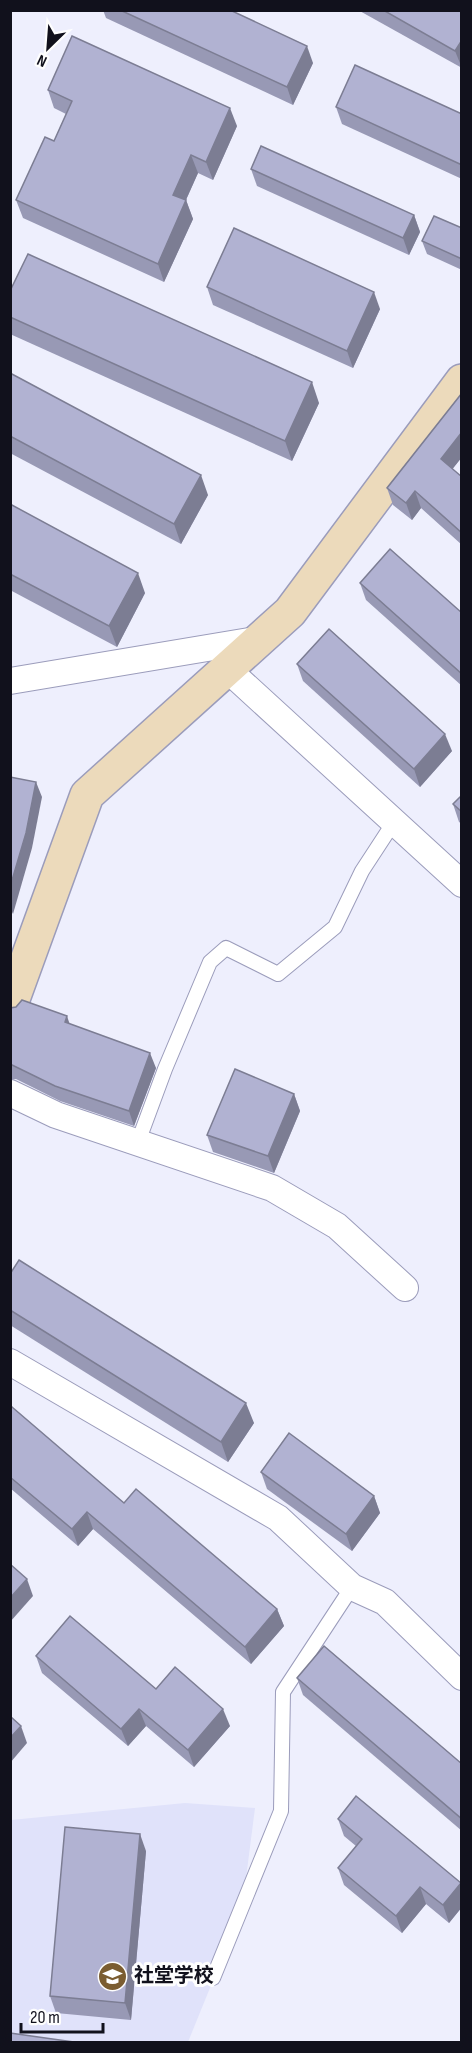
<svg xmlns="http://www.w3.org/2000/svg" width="472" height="2053" font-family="'Sofia Sans Condensed','Noto Sans SC',sans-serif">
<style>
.built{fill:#e0e2fa}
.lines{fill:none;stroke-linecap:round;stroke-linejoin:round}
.lane-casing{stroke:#9b9cbb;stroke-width:16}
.street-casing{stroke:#9b9cbb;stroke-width:28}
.secondary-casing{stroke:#9b9cbb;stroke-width:36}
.lane{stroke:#fff;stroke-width:14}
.street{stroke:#fff;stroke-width:26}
.secondary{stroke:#ecdabb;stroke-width:33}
.wall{fill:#9899b5}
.shaded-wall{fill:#7c7d93}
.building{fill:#b1b2d2;stroke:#7c7d93;stroke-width:1.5}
.labels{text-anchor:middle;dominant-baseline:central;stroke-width:6;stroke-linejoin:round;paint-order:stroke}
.poi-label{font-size:20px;font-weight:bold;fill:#11111c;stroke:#fefefe;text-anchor:start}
</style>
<rect width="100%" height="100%" fill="#eeeffd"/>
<path class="built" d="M185,1803l70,5 -13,101 -54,133h-177v-222z"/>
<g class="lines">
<defs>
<g id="lane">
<path d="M138,1142l27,-73 45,-107 16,-14 52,26 57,-47 27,-56 32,-49"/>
<path d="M213,1978l68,-167 2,-119 69,-105"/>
</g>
<g id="street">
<path d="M227,669l235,215"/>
<path d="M10,681l251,-42"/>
<path d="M10,1093l46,22 216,73 65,38 68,62"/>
<path d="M10,1362l268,156 74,69 33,15 77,75"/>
</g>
<path id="secondary" d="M10,1007l77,-212 203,-183 172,-231"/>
</defs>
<use href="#lane" class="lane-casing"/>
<use href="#street" class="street-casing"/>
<use href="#secondary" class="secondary-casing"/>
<use href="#lane" class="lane"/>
<use href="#street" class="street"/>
<use href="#secondary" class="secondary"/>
</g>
<g class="wall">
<path d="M103,10h127l83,53 -20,42 -187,-87z"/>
<path d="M358,10h104v58z"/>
<path d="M48,90l189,36 -24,54 -15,-7 -12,27 7,19 -29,63 -141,-64 -7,-18 38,-59 12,-27 -12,-6z"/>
<path d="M336,107l126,7v65l-120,-55z"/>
<path d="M251,169l163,46 6,17 -11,23 -152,-69z"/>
<path d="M462,228v42l-35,-16 -5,-13z"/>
<path d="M207,287l173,22 -27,59 -140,-63z"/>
<path d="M10,291l309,112 -27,58 -282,-127z"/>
<path d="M10,373l198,122 -27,49 -171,-91z"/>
<path d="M462,393v64l-10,12 10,8v68l-41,-37 -9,12 -19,-15 -6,-17z"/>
<path d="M10,504l135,89 -28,54 -107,-57z"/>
<path d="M360,583l102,30v73l-96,-86z"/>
<path d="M297,664l155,87 -32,36 -117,-106z"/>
<path d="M462,795v29l-3,-2 -6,-18z"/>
<path d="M10,1008l60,16 86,44 -22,58 -74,-25 -44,-22 -6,1z"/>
<path d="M294,1094l6,17 -26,62 -61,-21 -6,-17z"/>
<path d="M10,1274l244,149 -26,39 -218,-137z"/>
<path d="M10,1408l114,95 153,106 7,17 -33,38 -158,-135 -15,17 -68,-58z"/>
<path d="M261,1472l113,24 6,17 -28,38 -85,-62z"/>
<path d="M36,1656l120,33 74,37 -36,41 -48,-41 -18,20 -86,-73z"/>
<path d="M297,1678l165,86v67l-159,-136z"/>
<path d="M338,1819l123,64 1,24 -13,16 -23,-19 -24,29 -58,-48 -6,-17 18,-22 -12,-10z"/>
<path d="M146,1851l-15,169 -75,-7 -6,-17z"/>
</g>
<g class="shaded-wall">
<path d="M462,40v28l-7,-17z"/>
<path d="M307,46l6,17 -20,42 -6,-18z"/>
<path d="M230,108l7,18 -24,54 -7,-18z"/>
<path d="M191,155l7,18 -18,40 -7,-18z"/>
<path d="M186,200l7,19 -29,63 -6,-18z"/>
<path d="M414,215l6,17 -11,23 -6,-17z"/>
<path d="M374,292l6,17 -27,59 -6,-17z"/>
<path d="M312,382l7,21 -27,58 -7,-20z"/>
<path d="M462,432v25l-15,19 -6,-17z"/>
<path d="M201,475l7,20 -27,49 -7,-20z"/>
<path d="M415,491l6,17 -9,12 -6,-17z"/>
<path d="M138,573l7,20 -28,54 -8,-21z"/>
<path d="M445,734l7,17 -32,36 -6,-18z"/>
<path d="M36,782l6,15 -10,51 -19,66 -3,-6v-21z"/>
<path d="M67,1016l5,15 -7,-9z"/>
<path d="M150,1053l6,15 -22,58 -5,-15z"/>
<path d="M294,1094l6,17 -26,62 -6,-17z"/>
<path d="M246,1403l8,20 -26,39 -7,-20z"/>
<path d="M374,1496l6,17 -28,38 -6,-17z"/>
<path d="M87,1512l6,17 -15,17 -6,-17z"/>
<path d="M27,1579l6,17 -23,26v-24z"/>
<path d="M277,1609l7,17 -33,38 -6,-17z"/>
<path d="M139,1709l7,17 -18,20 -7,-17z"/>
<path d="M223,1709l7,17 -36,41 -6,-17z"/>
<path d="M21,1726l6,17 -17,20v-25z"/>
<path d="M140,1834l6,17 -15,169 -6,-17z"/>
<path d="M461,1883l1,24 -13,16 -6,-18z"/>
<path d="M420,1887l6,17 -24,29 -6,-17z"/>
</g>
<g class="building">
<path d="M120,10h110l77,36 -20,41z"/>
<path d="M383,10h79v30l-7,11z"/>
<path d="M72,36l158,72 -24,54 -15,-7 -18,40 13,5 -28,64 -142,-64 29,-63 9,4 18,-40 -24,-11z"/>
<path d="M355,65l107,49v51l-126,-58z"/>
<path d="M261,146l153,69 -11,23 -152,-69z"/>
<path d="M434,216l28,12v31l-40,-18z"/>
<path d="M234,228l140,64 -27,59 -140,-64z"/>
<path d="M28,254l284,128 -27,59 -275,-124v-26z"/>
<path d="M10,373l191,102 -27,49 -164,-88z"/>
<path d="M462,393v39l-21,27 21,18v56l-47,-42 -9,12 -19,-15z"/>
<path d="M10,504l128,69 -29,53 -99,-52z"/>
<path d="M390,549l72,64v61l-102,-91z"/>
<path d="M329,629l116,105 -31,35 -117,-105z"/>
<path d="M10,777l26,5 -10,51 -16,54z"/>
<path d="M462,795v17l-9,-8z"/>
<path d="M22,1000l45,16 -2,6 85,31 -21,58 -74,-25 -45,-22v-56l6,-1z"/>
<path d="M235,1069l59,25 -26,62 -61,-21z"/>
<path d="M19,1260l227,143 -25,39 -211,-132v-36z"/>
<path d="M12,1407l112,96 12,-14 141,120 -32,38 -158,-135 -15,17 -62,-52v-69z"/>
<path d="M289,1433l85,63 -28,38 -85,-62z"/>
<path d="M10,1564l17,15 -17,19z"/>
<path d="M70,1616l86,73 19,-22 48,42 -35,41 -49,-41 -18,20 -85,-73z"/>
<path d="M324,1646l138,118v55l-165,-141z"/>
<path d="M10,1716l11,10 -11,12z"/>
<path d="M356,1796l105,87 -18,22 -23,-18 -24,29 -58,-48 24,-29 -24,-20z"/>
<path d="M65,1827l75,7 -15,169 -75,-7z"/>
<path d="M10,2033l71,10h-71z"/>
</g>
<defs>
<symbol id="school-disc" viewBox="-11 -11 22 22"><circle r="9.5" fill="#7b5d31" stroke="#fefefe"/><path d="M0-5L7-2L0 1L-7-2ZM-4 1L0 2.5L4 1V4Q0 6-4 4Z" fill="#fff"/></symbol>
</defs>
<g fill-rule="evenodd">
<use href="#school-disc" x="96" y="1960" width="33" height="33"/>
</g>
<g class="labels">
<g class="poi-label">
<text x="134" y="1976">社堂学校</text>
</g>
</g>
<rect width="472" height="2053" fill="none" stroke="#11111c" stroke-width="24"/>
<g transform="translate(48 48) rotate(205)" stroke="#fefefe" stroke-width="4.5" paint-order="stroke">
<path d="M0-4.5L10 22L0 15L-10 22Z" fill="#11111c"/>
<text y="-9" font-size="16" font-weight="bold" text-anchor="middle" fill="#11111c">N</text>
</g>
<path d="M21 2023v9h82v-9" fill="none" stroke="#11111c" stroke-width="3"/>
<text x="30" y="2023" font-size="18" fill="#11111c" stroke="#fefefe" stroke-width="4.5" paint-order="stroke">20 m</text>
</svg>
